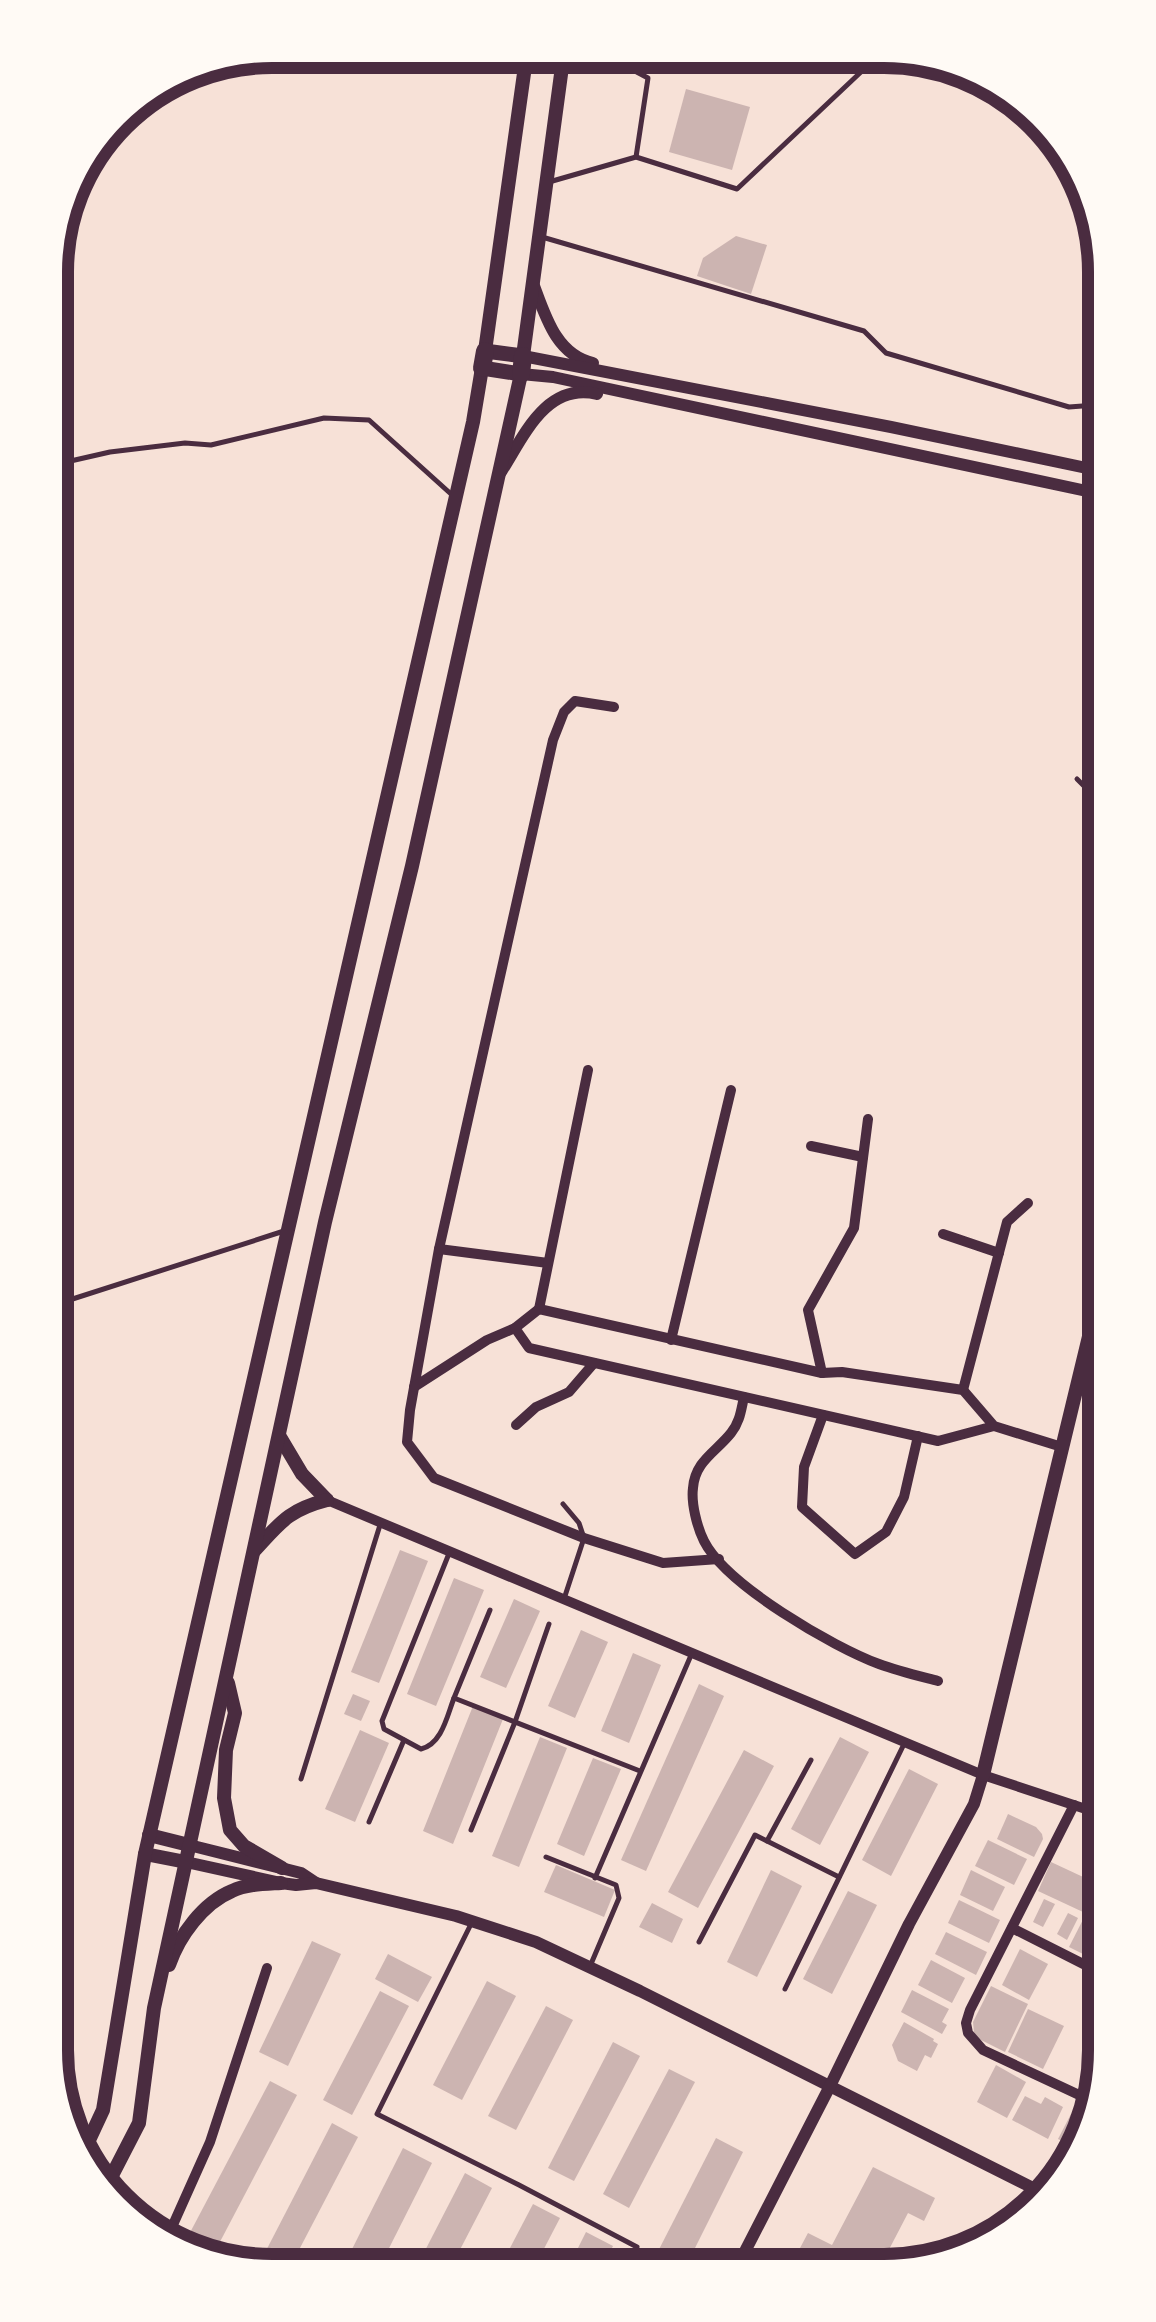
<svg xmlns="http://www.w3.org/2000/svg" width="1156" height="2322" font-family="'DM Sans',sans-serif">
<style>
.building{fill:#ccb4b1}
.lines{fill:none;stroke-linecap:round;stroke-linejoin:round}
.service{stroke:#4a2c40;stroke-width:5}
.minor{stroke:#4a2c40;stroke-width:10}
.tertiary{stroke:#4a2c40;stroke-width:12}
.secondary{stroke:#4a2c40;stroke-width:14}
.primary{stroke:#4a2c40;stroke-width:15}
.trunk{stroke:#4a2c40;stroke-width:18}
.rim{fill:none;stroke:#4a2c40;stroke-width:12}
</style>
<rect width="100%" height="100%" fill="#f7e1d7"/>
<g class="building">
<path d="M686,89l64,18 -18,63 -63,-18z"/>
<path d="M736,236l31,9 -16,49 -54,-18 6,-18z"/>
<path d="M400,1550l28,11 -49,122 -28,-11z"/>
<path d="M454,1578l30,12 -48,116 -29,-12z"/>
<path d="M514,1599l26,12 -34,77 -26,-11z"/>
<path d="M581,1630l27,12 -33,76 -27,-12z"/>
<path d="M633,1653l28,12 -32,78 -28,-12z"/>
<path d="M699,1684l25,12 -78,175 -25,-11z"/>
<path d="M353,1694l17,7 -9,20 -17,-7z"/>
<path d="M473,1706l30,13 -50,125 -30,-13z"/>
<path d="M360,1730l29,13 -34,79 -30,-13z"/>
<path d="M540,1737l27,11 -48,119 -27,-11z"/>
<path d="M840,1737l29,15 -49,93 -29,-16z"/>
<path d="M744,1750l30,16 -76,142 -30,-16z"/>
<path d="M593,1758l28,11 -37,87 -27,-12z"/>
<path d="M909,1769l29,15 -47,92 -29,-16z"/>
<path d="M1008,1814l28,13 6,7 1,5 -9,18 -37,-18z"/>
<path d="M988,1840l39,19 -13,26 -39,-19z"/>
<path d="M1051,1862l45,21 -13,29 -45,-21z"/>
<path d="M556,1865l59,25 -11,27 -60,-25z"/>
<path d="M771,1870l31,16 -45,91 -30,-15z"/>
<path d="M971,1870l34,17 -12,24 -33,-16z"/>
<path d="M848,1891l29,14 -45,89 -29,-15z"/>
<path d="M1044,1899l11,5 -12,23 -10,-5z"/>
<path d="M959,1900l41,20 -11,23 -41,-20z"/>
<path d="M1093,1900l12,6v44l-6,12 -30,-15z"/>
<path d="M652,1903l31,16 -11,24 -33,-16z"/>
<path d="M1068,1913l10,5 -11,22 -10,-6z"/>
<path d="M946,1932l41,20 -11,23 -41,-21z"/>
<path d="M312,1941l29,13 -53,112 -29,-14z"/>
<path d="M1020,1949l28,15 -19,36 -27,-15z"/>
<path d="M388,1954l44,23 -14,25 -43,-23z"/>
<path d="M931,1960l34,18 -13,25 -34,-18z"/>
<path d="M487,1981l29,15 -54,104 -29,-15z"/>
<path d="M991,1986l37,18 -23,48 -28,-14 -3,-6 -1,-10z"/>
<path d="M912,1990l37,19 -7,13 5,3 -5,9 -41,-22z"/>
<path d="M380,1991l29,15 -57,109 -29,-15z"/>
<path d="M546,2006l27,14 -57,110 -28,-14z"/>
<path d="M1094,2008l11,5v25l-20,-10z"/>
<path d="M1028,2009l36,17 -21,43 -35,-17z"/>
<path d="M904,2022l30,17 -1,2 5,3 -7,14 -6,-3 -8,16 -19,-10 -6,-16z"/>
<path d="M613,2042l27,14 -66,125 -26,-13z"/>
<path d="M996,2065l30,17 -19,36 -30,-16z"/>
<path d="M669,2069l26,13 -66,126 -26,-14z"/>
<path d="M270,2081l27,14 -85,162 -28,-13z"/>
<path d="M1025,2096l16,8 4,-7 18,10 -15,32 -36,-19z"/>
<path d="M1071,2114l13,7 -10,26 -16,-8z"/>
<path d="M332,2123l26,14 -69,132 -33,1z"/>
<path d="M716,2138l27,14 -56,112 -36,1z"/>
<path d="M403,2148l29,15 -53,105 -37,1z"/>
<path d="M873,2167l62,31 -11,23 -16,-8 -25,48 -91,2 16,-30 24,12z"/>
<path d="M465,2173l27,15 -41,79 -35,1z"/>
<path d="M533,2204l27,14 -25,48 -35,1z"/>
<path d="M586,2232l27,14 -10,19 -34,1z"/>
</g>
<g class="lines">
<g class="service">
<path d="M599,52l49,26 -12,79"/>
<path d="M909,54l28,5"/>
<path d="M549,182l87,-25 101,32 143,-135"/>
<path d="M542,237l322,94 22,22 183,54 27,-2"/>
<path d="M53,465l57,-13 75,-9 26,2 113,-27 45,2 82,74"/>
<path d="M1077,779l10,10 11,30"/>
<path d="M57,1304l227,-73"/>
<path d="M563,1504l16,19 5,15 -20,61"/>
<path d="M450,1551l-68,170 2,8 37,20c21,-5 26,-33 33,-51l186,73"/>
<path d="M454,1698l36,-88"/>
<path d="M301,1779l79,-254"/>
<path d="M369,1822l35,-82"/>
<path d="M471,1830l44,-108 34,-98"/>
<path d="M767,1841l44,-81"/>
<path d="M546,1857l70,28 3,13 -28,66"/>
<path d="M595,1878l97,-225"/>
<path d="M472,1922l-95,192 142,71 118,62 -9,18"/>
<path d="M699,1942l56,-107 84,42"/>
<path d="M785,1989l120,-247"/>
</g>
<g class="minor">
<path d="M614,707l-39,-6 -11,11 -11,28 -114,509 -29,161 -3,32 27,36 150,60 79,25 56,-4"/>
<path d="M811,1146l52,11"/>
<path d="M943,1234l56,19"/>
<path d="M439,1249l109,14"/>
<path d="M539,1309l49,-239"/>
<path d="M671,1340l60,-250"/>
<path d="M822,1373l-14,-63 46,-82 14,-109"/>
<path d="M414,1387l73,-47 28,-12"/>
<path d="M963,1390l44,-168 21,-19"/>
<path d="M744,1397c-3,13 -4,25 -13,36 -15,19 -36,28 -38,55 -2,15 4,39 11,53 22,44 129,106 175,123 19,7 40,12 59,17"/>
<path d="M823,1415l-19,52 -2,40 53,47 31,-22 18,-35 14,-61"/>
<path d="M516,1425l20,-18 33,-15 25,-29"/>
<path d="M994,1426l-56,15 -409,-93 -14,-20 24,-19 283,64 20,-1 121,18 31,36 68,21"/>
<path d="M327,1500l656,275 121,40"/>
<path d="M1074,1805l-104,205 -4,13 2,10 15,17 109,51"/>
<path d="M1012,1928l93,47"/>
<path d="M168,2236l42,-94 57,-174"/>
</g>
<g class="tertiary">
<path d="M533,283c12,32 23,72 60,80"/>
<path d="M523,356l368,71 205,43"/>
<path d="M521,374l32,3 543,116"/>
<path d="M501,472c23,-36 45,-90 96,-78"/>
<path d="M189,1845l112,28 15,10"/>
<path d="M186,1862l95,21 15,2 20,-2 140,33 80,26 104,49 407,204"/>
<path d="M739,2263l91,-177 79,-162 65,-120 9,-29"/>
</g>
<g class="secondary">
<path d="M485,351l42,-299"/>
<path d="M523,356l41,-304"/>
<path d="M280,1437l22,37 25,26"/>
<path d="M254,1551c26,-28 34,-41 73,-51"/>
<path d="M228,1683l7,30 -9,37 -2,48 6,32 14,16 38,22"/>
<path d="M983,1775l118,-488"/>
<path d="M149,1835l40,10"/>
<path d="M145,1854l41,8"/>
<path d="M169,1965c10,-29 34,-62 63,-74 15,-7 33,-7 49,-8"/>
<path d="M83,2153l20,-43 42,-256 328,-1432 9,-54"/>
<path d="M106,2187l33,-64 15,-115 171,-786 87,-356 109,-492"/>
</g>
<g class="primary">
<path d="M485,351l38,5"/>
<path d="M482,368l39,6"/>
</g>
<g class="trunk">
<path d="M482,368l3,-17"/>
<path d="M521,374l2,-18"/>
</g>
</g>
<path d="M0 0H1156V2322H0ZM272 68H884A204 204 0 0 1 1088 272V2050A204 204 0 0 1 884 2254H272A204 204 0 0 1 68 2050V272A204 204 0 0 1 272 68Z" fill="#fffaf5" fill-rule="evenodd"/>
<path class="rim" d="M272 68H884A204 204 0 0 1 1088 272V2050A204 204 0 0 1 884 2254H272A204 204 0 0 1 68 2050V272A204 204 0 0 1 272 68Z"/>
</svg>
